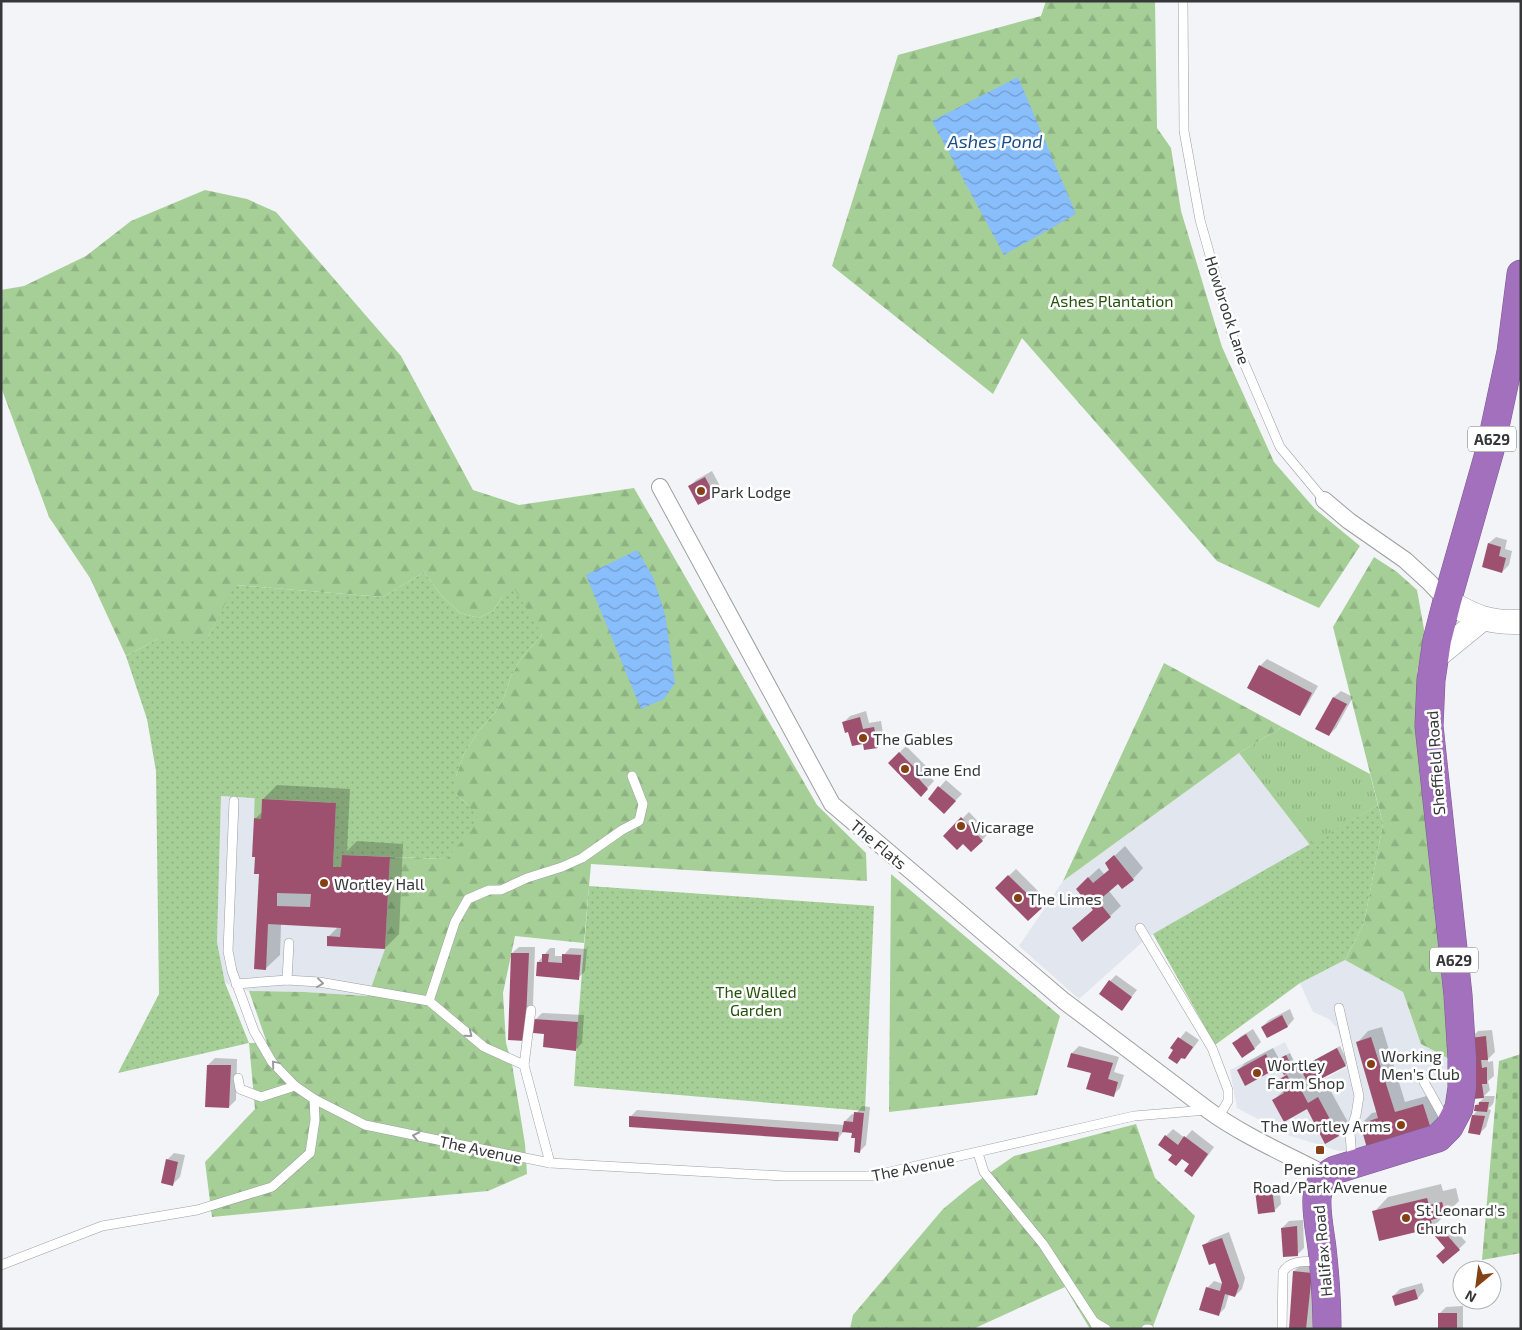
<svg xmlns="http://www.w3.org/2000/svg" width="1522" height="1330" font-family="'Exo 2',sans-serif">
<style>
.built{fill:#e1e6ef}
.grass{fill:url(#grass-tufts)}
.forest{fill:url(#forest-firs)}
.cemetery{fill:url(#cemetery-stones)}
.garden{fill:url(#garden-dots)}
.water{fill:url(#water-waves)}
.shadow{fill:#0003}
.building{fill:#9e516e;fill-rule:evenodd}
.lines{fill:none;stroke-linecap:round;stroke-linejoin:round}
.lane-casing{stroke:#9d9fa1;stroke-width:10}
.street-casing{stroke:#9d9fa1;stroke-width:18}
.secondary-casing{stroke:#9d9fa1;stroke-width:25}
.highway-casing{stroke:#7c5c8e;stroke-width:29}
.lane{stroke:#fff;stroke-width:9}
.street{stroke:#fff;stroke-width:16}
.secondary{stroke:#fff;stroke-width:24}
.highway{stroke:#a270bd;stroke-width:28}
.oneway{stroke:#9a9b9c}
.poi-dot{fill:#854116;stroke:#fff;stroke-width:2}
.labels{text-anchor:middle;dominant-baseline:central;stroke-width:5;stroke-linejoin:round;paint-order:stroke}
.shield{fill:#fff;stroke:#727374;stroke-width:1}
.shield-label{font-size:15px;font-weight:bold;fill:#363738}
.park-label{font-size:16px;fill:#24520d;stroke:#fff}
.street-label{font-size:16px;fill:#363738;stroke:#fff}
.poi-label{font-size:16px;fill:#363738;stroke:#fff;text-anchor:start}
.water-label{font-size:18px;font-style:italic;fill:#194e87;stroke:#fff}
</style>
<defs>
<pattern id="grass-tufts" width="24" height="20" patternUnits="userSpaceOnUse" patternTransform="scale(1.25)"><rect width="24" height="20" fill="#a5cf96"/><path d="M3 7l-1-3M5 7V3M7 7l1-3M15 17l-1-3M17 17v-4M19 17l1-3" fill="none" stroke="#8fb282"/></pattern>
<pattern id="forest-firs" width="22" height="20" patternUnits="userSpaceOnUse" patternTransform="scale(1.25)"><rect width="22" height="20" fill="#a5cf96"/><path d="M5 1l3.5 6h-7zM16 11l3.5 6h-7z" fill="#8fb282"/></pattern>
<pattern id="cemetery-stones" width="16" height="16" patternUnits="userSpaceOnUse" patternTransform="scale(1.25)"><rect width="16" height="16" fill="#a5cf96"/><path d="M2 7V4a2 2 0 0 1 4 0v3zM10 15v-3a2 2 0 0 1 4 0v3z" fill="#8fb282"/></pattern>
<pattern id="garden-dots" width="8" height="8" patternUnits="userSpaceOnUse" patternTransform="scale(1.25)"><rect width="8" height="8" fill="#a5cf96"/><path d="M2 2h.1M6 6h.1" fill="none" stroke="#8fb282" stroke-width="1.8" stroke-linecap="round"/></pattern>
<pattern id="water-waves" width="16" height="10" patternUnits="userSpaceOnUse" patternTransform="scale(1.25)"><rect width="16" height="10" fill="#89befd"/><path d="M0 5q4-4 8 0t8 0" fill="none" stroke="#719bce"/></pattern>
</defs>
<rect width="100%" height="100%" fill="#f2f4f7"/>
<g class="built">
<path d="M1239,753l71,92 -163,93 -68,61 -60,-53 44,-65z"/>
<path d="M221,796l115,7 -3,63 9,-11 48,2 -5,92 -17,47 -64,-4 -55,-1 -24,-8 -8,-41z"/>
<path d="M1345,960l58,32 18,52 30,16v34l-16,36 -74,21h-22l-51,-16 -51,-27 -7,-38 55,-28 22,46 42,-22 -12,-38 -8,-9 -16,-7 -13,-29z"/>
</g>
<g class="grass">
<path d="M1282,727l88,47 8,31 -68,40 -71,-92z"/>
<path d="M255,789l32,11 -25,-1 -1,20 -7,-1z"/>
</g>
<g class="forest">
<path d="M1046,1h109l2,127 14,20 10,63 41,136 52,115 41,47 45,37 -41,62 -102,-47 -195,-223 -29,56 -161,-128 66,-211 143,-39z"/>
<path d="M205,190l42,9 29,13 125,144 72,134 46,15 115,-17 183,317 49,48 1,28 -276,-17 -7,79 -69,-7 -12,57 3,50 6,21 13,80 2,30 -39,17 -276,26 -7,-55 50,-53 -6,-66h18l-18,-52 55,1 64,4 17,-47 5,-92 56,2 11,-13 11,-41 -12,-11v-18l8,-22 16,-25 15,-16 9,-16 7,-21 11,-19 20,-22 -40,-38 -9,14 -14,7 -19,-5 -18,-17 -18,-24 -41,25 -147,-12 -29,54h-49l-32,17 -36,-78 -41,-61 -48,-130v-97l23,-4 62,-30 45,-35z"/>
<path d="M1374,557l23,15 20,18 8,45 -8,37v65l30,259 4,64 -30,-16 -18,-52 -58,-32 19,-37 19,-99 -50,-197z"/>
<path d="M1164,663l118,64 -43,26 -176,128z"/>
<path d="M891,874l169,142 -23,79 -148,17z"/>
<path d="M1136,1124l19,54 40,38 -43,113h-62l-25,-42 -92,42h-123l3,-14 90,-106 28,-23 43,-30z"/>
</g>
<path class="cemetery" d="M1521,1054v199l-39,7 17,-199z"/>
<g class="garden">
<path d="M424,572l18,24 18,17 19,5 14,-7 9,-14 12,-9 28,47 -20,22 -11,19 -7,21 -9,16 -15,16 -16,25 -8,22v18l12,11 9,12 -5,13 -26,29 -104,-4 -1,12h-8l3,-64 -115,-7 -4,146 8,41 24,60 -131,30 41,-79 -3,-223 -9,-52 -21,-63 32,-17h49l28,-54 148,12z"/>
<path d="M1378,805l5,19 -19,99 -19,37 -45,23 -85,62 -62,-111z"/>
<path d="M589,886l285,20 -9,205 -291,-25 4,-64z"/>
</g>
<g class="water">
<path d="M1018,77l58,137 -72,41 -72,-134z"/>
<path d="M637,550l16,27 12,37 10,69 -11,16 -23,10 -55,-134z"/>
</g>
<g class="shadow">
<path d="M712,471l9,17 -7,7 -24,-9 6,-6z"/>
<path d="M1496,537l11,3 -2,9 7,2 -3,14 -7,7 -19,-6 6,-23z"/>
<path d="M1267,659l51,27 -12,21 -6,7 -40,-48z"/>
<path d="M1341,691l12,6 -17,31 -7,7 5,-38z"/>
<path d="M866,711l3,12 12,-2 3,19 -7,6 -13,-4 -21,-19 7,-7z"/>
<path d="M906,746l22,22 -4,3 10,10 -13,14 -22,-42z"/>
<path d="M946,780l16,14 -18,18 -15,-13z"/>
<path d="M277,785l73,4 -3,62 10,-10 46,3 -4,90 -14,14 -57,-11 10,-10 -57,-3 -1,31 -15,14 -5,-96 -5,-54 7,-7 1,-13z"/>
<path d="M969,812l20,21 -18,18 -8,-9 -18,-6z"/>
<path d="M1125,846l18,22 -10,11 -14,3 -10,9 12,15 -11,10 -36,12 20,-19 -6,-31 11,-10 5,6 6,-5 -3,-6z"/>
<path d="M1016,869l31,31 -19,19 -32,-31z"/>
<path d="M519,947h16l-3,86 -7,7 -13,-87z"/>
<path d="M550,948h5v8h8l7,-8 17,1 -2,22 -7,7 -40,-16z"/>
<path d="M1116,975l21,15 -15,19 -12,-28z"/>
<path d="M1290,1009l4,10 -6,7 -21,11 -5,-10 7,-7z"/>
<path d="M542,1013l42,2 -2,28 -7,7 -29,-17 -11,-13z"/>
<path d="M1382,1027l23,75 29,-8 7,23 -11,11 -69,-4 11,-11 6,-1 -20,-70 10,-11z"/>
<path d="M1253,1029l8,13 -6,6 -21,-4 6,-7z"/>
<path d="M1492,1030l3,22 -7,7v3l5,-1 1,15 -6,5 2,9 -6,6h11l-2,8 -5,5 3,1 -5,17 -7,7 -6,-19 5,-5 -2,-5 9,-8 -11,1 -3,-60 7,-7z"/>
<path d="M1186,1031l13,9 -8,11 -6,7 -2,-1 -6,6 -3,-13 -2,-2z"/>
<path d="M1079,1046l40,11 -5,15 10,3 -4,13 -7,7 -21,-23 -20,-19z"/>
<path d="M1340,1046l8,16 -3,3 -32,17 6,11 10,-5 20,36 -11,11 -13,7 -18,-34 -33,-8 10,-10 -5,-9 6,-6 -6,-11 -6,5 -35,1 7,-7 28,-15 6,11 11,-6 6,13 2,-1 2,4 5,-4z"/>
<path d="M215,1058l22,1 -1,41 -7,7 -21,-42z"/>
<path d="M862,1106l8,1 -4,38 -7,7 -2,-15 -4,-5 -9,-1 -7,9 -207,-23 7,-7 208,15v-4l7,-7 3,1z"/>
<path d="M1173,1129l12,9 7,-8 22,17 -15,21 -7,7 -1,-12 -17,-8 -8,-19z"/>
<path d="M174,1153l11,2 -5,22 -7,7 -6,-24z"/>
<path d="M1279,1183l2,21 -7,7 -17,-20 7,-7z"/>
<path d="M1441,1184l2,7 13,-3 3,13 -26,26 -53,12 -6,-27 14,-15z"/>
<path d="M1303,1220l1,28 -7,7 -15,-27 7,-7z"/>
<path d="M1449,1223l17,19 -7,7 -12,-1 -11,-13z"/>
<path d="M1229,1232l16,46 -3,11 -7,7 -6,-2 -4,14 -6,6 -12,-26 7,-7 10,3 -8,-23 -12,-16 7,-6z"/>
<path d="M1301,1265l17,1 -6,63h-22l4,-58z"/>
<path d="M1422,1283l2,8 -6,7 -25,-2 7,-7z"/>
<path d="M1463,1306v23h-24v-15l7,-7z"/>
</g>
<g class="building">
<path d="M705,477l10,19 -17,9 -10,-19z"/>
<path d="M1488,543l13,4 -2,9 7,2 -4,15 -20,-6z"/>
<path d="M1259,665l53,28 -12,23 -53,-28z"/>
<path d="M1333,697l14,7 -18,32 -14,-7z"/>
<path d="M860,717l3,12 11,-2 4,21 -14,2 -1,-6 -11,2 -4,-14 -3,1 -3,-11z"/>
<path d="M899,752l23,23 -3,4 9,10 -7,8 -33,-34z"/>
<path d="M938,786l18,15 -12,13 -16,-15z"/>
<path d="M262,799l74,4 -3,64h8l1,-12 48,2 -5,92 -58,-3v-10l13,1 1,-9 -73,-4 -2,46 -12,-1 5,-95h-5l1,-17h-3l2,-39 7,1zM277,893l34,1 -1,13 -33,-1z"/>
<path d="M961,817l22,24 -12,11 -8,-8 -6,6 -14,-14z"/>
<path d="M1114,855l20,25 -12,9 -4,-5 -20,17 13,16 -29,25 -10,-14 21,-18 -17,-21 12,-12 5,6 16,-13 -4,-7z"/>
<path d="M1008,875l34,33 -14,13 -33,-33z"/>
<path d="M511,953h18l-4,88 -17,-1z"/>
<path d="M542,954h7l-1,8 14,1v-9l19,1 -2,25 -43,-4 1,-14h5z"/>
<path d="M1109,980l23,17 -10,14 -23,-17z"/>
<path d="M1282,1015l6,12 -21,11 -6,-11z"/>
<path d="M534,1019l44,3 -2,29 -33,-4 1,-13 -11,-1z"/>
<path d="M1246,1034l9,15 -13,9 -10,-15z"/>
<path d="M1486,1036l2,24h-7l1,8 5,-1v17h-5l2,14 -11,1 -3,-61z"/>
<path d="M1178,1037l15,10 -8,12 -4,-1 -4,6 -9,-6 5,-8 -3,-2z"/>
<path d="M1371,1037l24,75 28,-8 8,25 -64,19 -7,-24 18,-6 -22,-76z"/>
<path d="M1337,1048l9,18 -37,19 -9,-17z"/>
<path d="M1071,1053l42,10 -5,16 10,3 -4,15 -28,-8 5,-16 -24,-6z"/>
<path d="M1266,1054l8,16 -29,16 -8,-16z"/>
<path d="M1286,1055l8,15 -10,5 -8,-15z"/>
<path d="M207,1065h24l-2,43 -24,-1z"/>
<path d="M1287,1075l7,13 5,-2 9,17 10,-6 21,39 -14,8 -18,-35 -23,13 -12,-22 12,-7 -7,-13z"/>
<path d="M1479,1102h10l-2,10 -13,-1 1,-6h4z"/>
<path d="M854,1112l10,1 -4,40 -6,-1 1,-14h-4l1,-5 -10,-1 2,-11 9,1z"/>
<path d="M1472,1115l13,1 -5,19 -12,-2z"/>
<path d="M629,1116l210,16 -1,9 -209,-14z"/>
<path d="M1165,1135l13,10 6,-9 24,18 -16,23 -8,-6 5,-7 -7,-5 -6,7 -8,-6 4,-5 -14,-10z"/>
<path d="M166,1159l12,3 -5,24 -12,-3z"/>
<path d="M1272,1189l3,23 -17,2 -3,-23z"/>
<path d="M1427,1198l2,7 13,-3 4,14 -15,4 2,8 -54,13 -7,-30z"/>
<path d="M1297,1226l1,30 -15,1 -2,-29z"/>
<path d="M1442,1229l18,21 -17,14 -7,-8 9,-8 -11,-13z"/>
<path d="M1222,1238l17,48 -4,11 -10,-3 -6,22 -20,-6 7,-23 14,4 2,-8 -7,-20 -6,2 -7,-20z"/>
<path d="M1293,1271l19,2 -6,56h-17z"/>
<path d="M1415,1289l3,10 -23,7 -3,-10z"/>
<rect x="1438" y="1313" width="19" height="16"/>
</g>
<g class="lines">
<defs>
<g id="lane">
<path d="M1183,1l1,130 16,89 33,117 47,110 44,53"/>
<path d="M234,801l-6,150 4,20 22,60 18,31 23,24 19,13 51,26 185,38 234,13h88l262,-60 73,-6"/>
<path d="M1140,928l72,120 16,42v11l-10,17"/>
<path d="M287,980l2,-37"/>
<path d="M236,984l51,-4 32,2 110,19 55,46 40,18 26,98"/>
<path d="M429,1001l26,-79 13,-23 21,-9h12l26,-12 35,-11 20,-9 40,-28 17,-9 4,-17 -11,-28"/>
<path d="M1339,1008l20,88 -3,19 -6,17 2,30"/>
<path d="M524,1065l7,-55"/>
<path d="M238,1078l2,11 21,8 34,-11"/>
<path d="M1424,1082l23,41"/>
<path d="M978,1153l6,19 59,72 51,78 3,7"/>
<path d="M1,1265l101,-39 95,-16 75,-23 38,-34 5,-33 -1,-21"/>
<path d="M1094,1322l12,7"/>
<path d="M1146,1329h3"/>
<path d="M1282,1329l1,-57c7,-13 25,-10 37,-11"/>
</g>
<g id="street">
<path d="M660,487l172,317 232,197 144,109c34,25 80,45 118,65"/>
<path d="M1324,500l25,21 56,39 24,22 18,19"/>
</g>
<g id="secondary">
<path d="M1447,601c28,16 41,22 74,21"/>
<path d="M1433,659l49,-40"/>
</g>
<path id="highway" d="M1327,1329c0,-28 -2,-54 -5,-81 -2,-16 -6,-34 -5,-50 1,-13 7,-22 18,-28l103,-32 11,-11 10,-19 3,-20v-30l-4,-63 -29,-269 2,-46 6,-40 10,-39 43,-151 21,-98 10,-78"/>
</defs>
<use href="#lane" class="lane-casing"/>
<use href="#street" class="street-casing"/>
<use href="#secondary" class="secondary-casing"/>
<use href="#highway" class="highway-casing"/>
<use href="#lane" class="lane"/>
<use href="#street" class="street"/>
<use href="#secondary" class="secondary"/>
<use href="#highway" class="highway"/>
</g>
<defs><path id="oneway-chevron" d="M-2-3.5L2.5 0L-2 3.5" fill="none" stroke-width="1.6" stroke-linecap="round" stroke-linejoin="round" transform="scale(1.25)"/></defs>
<g class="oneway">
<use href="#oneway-chevron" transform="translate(320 983) rotate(7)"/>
<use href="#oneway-chevron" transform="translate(469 1034) rotate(39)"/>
<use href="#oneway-chevron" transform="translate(275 1064) rotate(-130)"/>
<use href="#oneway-chevron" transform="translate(416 1136) rotate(-168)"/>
</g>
<g class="poi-dot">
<circle cx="701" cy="491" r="5"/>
<circle cx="863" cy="738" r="5"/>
<circle cx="905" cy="769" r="5"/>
<circle cx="961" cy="826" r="5"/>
<circle cx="324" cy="883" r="5"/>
<circle cx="1018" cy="898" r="5"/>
<circle cx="1371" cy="1064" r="5"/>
<circle cx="1257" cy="1073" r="5"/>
<circle cx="1401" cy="1125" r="5"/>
<rect x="1315" y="1145" width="10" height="10" rx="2.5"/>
<circle cx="1406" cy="1218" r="5"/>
</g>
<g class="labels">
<g class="shield">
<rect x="1468" y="426.5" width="48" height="25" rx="4"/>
<rect x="1430" y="947.5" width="48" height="25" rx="4"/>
</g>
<g class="shield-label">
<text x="1492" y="439">A629</text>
<text x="1454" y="960">A629</text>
</g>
<g class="park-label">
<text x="1112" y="300">Ashes Plantation</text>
<text x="756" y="991">The Walled<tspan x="756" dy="18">Garden</tspan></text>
</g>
<g class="street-label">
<text transform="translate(1228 310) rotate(72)">Howbrook Lane</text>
<text transform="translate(1435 763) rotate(-94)">Sheffield Road</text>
<text transform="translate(879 844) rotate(40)">The Flats</text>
<text transform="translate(481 1149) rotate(12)">The Avenue</text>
<text transform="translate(913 1167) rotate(-11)">The Avenue</text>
<text transform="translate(1322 1251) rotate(-95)">Halifax Road</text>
</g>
<g class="poi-label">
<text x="711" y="491">Park Lodge</text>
<text x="873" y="738">The Gables</text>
<text x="915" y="769">Lane End</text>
<text x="971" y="826">Vicarage</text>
<text x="334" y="883">Wortley Hall</text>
<text x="1028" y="898">The Limes</text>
<text x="1381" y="1055">Working<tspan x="1381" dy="18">Men's Club</tspan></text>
<text x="1267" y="1064">Wortley<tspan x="1267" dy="18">Farm Shop</tspan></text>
<text x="1391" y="1125" text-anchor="end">The Wortley Arms</text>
<text x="1320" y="1168" text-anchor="middle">Penistone<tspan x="1320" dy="18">Road/Park Avenue</tspan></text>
<text x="1416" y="1209">St Leonard's<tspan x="1416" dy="18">Church</tspan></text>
</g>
<g class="water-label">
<text x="995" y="141">Ashes Pond</text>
</g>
</g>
<rect width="1522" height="1330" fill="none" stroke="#363738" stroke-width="5"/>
<g transform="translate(1477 1285) rotate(209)"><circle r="24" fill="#ffffff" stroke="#afafaf"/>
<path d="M0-4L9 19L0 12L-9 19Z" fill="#854116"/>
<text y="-8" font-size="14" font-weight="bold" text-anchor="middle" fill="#363738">N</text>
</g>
</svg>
